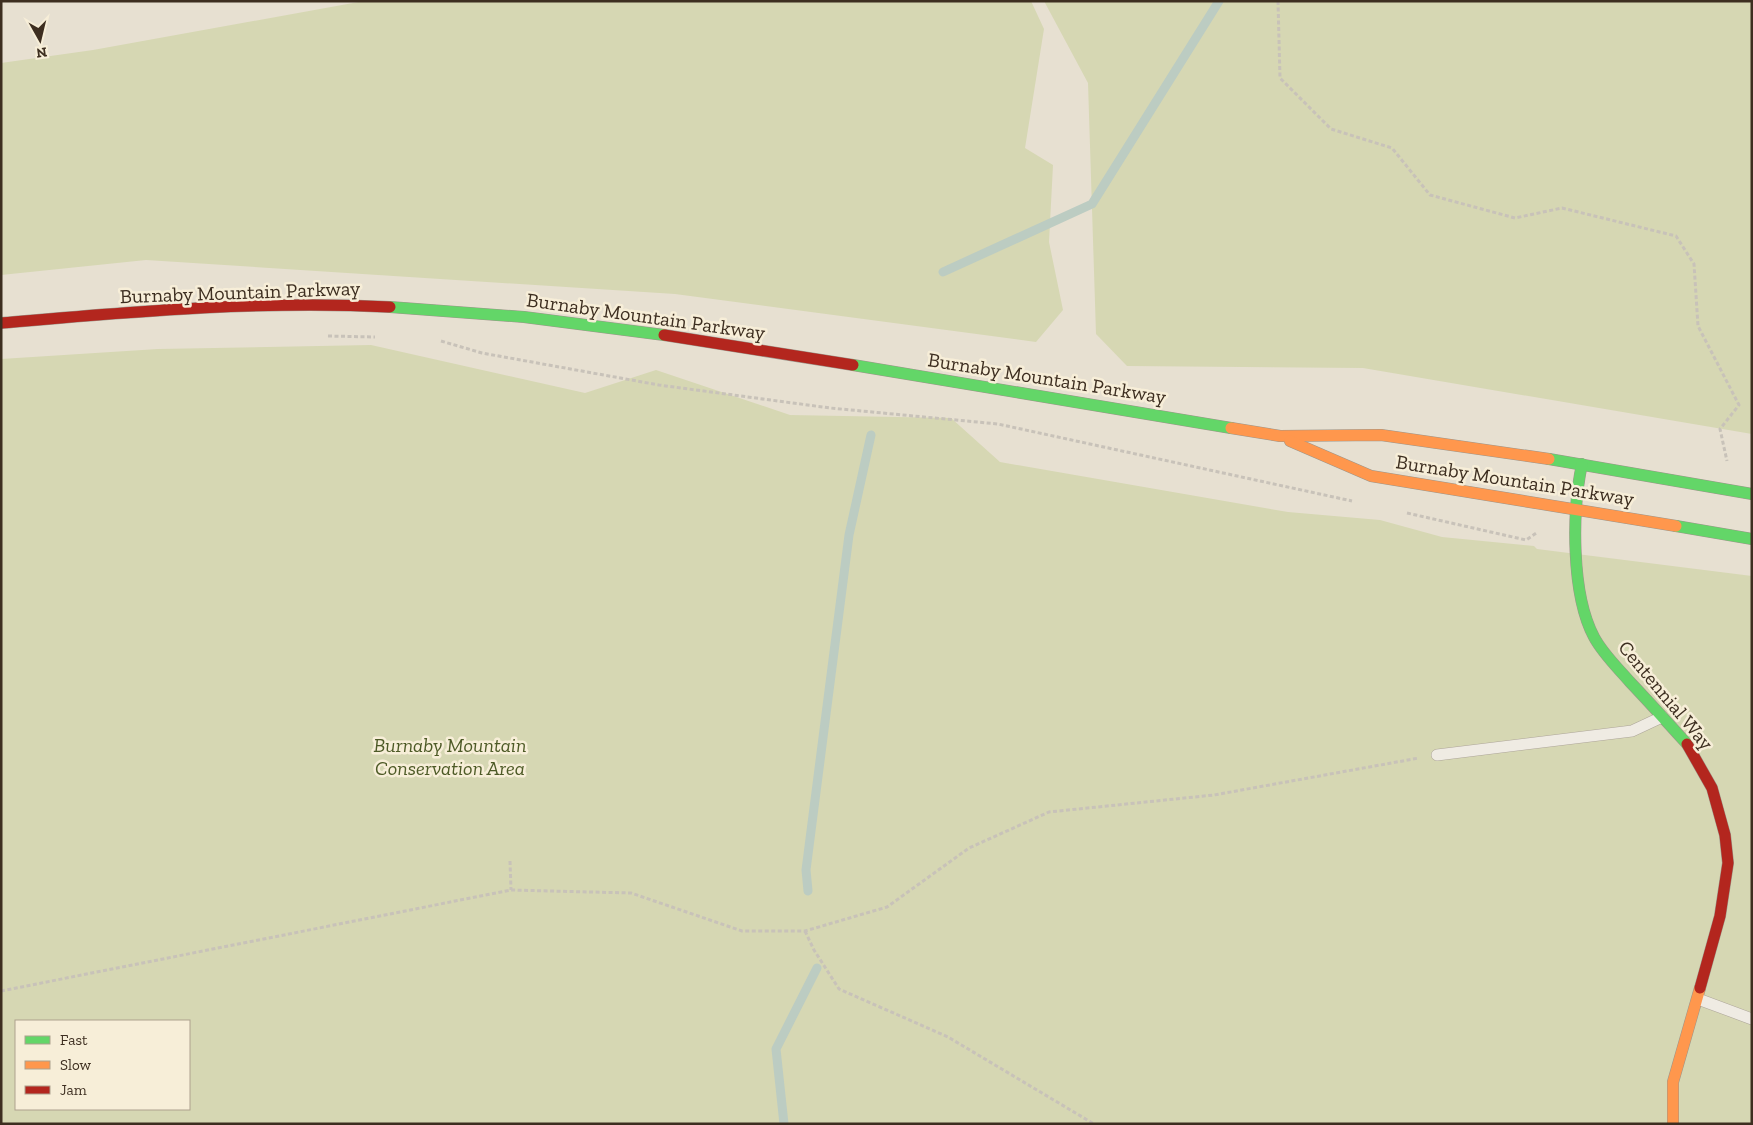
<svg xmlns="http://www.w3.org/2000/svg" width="1753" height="1125" font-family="'Zilla Slab',serif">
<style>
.green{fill:#d6d7b3;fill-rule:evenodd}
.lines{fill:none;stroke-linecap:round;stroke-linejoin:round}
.stream{stroke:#bcccc2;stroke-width:9}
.lane-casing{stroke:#ada599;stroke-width:12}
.fast-casing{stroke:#9c958a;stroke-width:12}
.slow-casing{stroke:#9c958a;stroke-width:12}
.jam-casing{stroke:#9c958a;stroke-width:12}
.path{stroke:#c8c2b9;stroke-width:3;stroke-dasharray:4 2.5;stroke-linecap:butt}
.lane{stroke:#efebe3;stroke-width:11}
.fast{stroke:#63d668;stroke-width:11}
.slow{stroke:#ff974d;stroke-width:11}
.jam{stroke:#b3261e;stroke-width:11}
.labels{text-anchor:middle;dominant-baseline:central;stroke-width:5;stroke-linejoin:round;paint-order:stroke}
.street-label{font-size:20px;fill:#3d2e20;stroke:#f7eed8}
.park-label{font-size:20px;font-style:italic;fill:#4d5a26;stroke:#f7eed8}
</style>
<rect width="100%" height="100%" fill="#e7e0d1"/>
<g class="green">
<path d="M364,1h667l13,28 -19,119 28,17 -4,77 14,68 -27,32 -361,-48 -529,-34 -145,15v-212l92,-13z"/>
<path d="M1044,1h708v433l-389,-66 -236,-2 -31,-32 -8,-251z"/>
<path d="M371,345l214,48 71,-23 134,45 161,3 49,44 288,50 92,8 62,17 92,9 3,3 215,27v548h-1751v-765l157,-10zM16,1021h173v88h-173z"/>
</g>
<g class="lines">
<g class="stream">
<path d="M943,272l149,-68 127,-203"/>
<path d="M808,891l-2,-21 43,-335 22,-100"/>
<path d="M784,1124l-8,-75 41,-81"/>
</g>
<defs>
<g id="lane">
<path d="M1437,755l195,-24 30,-14"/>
<path d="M1698,999l54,20"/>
</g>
<g id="fast">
<path d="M390,307l134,10 140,18"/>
<path d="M853,365l378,63"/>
<path d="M1549,459l203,35"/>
<path d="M1582,464c-10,47 -11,130 12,173 9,17 24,31 36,45 19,20 38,41 57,62"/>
<path d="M1676,526l76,13"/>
</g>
<g id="slow">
<path d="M1231,428l49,8 101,-1 168,24"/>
<path d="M1290,441l81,35 305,50"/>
<path d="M1673,1124v-42l27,-94"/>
</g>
<g id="jam">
<path d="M1,323c129,-11 259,-23 389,-16"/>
<path d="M664,335l189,30"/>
<path d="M1687,744l25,44 13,47 3,28 -8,53 -20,72"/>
</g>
</defs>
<use href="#lane" class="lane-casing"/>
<use href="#fast" class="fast-casing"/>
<use href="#slow" class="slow-casing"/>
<use href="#jam" class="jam-casing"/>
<g class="path">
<path d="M1278,1l2,77 51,51 61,19 38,47 85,23 47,-10 114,28 18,28 4,62 41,79 -19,24 7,32"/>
<path d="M328,336l47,1"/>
<path d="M441,341l41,12 177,32 171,23 168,16 354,77"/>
<path d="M1407,513l119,27 12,-8"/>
<path d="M510,861l1,29"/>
<path d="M805,931l9,19 25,39 109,48 146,87"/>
<path d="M1,991l510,-101 120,3 111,38h63l82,-24 82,-59 80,-36 165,-17 205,-37"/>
</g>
<use href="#lane" class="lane"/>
<use href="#fast" class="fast"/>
<use href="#slow" class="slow"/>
<use href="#jam" class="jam"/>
</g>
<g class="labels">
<g class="street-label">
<text transform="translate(240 292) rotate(-2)">Burnaby Mountain Parkway</text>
<text transform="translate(646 316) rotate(8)">Burnaby Mountain Parkway</text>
<text transform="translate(1047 378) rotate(9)">Burnaby Mountain Parkway</text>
<text transform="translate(1515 480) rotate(9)">Burnaby Mountain Parkway</text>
<text transform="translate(1666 695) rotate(50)">Centennial Way</text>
</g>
<g class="park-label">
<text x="450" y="745">Burnaby Mountain<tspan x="450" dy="23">Conservation Area</tspan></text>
</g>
</g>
<rect width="1753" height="1125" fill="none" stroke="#3d2e20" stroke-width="5"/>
<rect x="15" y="1020" width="175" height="90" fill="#f7eed8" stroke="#ada18e"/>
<rect x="25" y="1036" width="25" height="8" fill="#63d668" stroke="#ada18e"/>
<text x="60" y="1045" font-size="15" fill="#3d2e20">Fast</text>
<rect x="25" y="1061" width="25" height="8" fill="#ff974d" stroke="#ada18e"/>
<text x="60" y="1070" font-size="15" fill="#3d2e20">Slow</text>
<rect x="25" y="1086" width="25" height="8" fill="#b3261e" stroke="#ada18e"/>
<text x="60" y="1095" font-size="15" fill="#3d2e20">Jam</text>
<g transform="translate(40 40) rotate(172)" stroke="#f7eed8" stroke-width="4" paint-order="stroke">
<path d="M0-4L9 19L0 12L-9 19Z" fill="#3d2e20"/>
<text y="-8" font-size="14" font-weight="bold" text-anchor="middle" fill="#3d2e20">N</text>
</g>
</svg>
